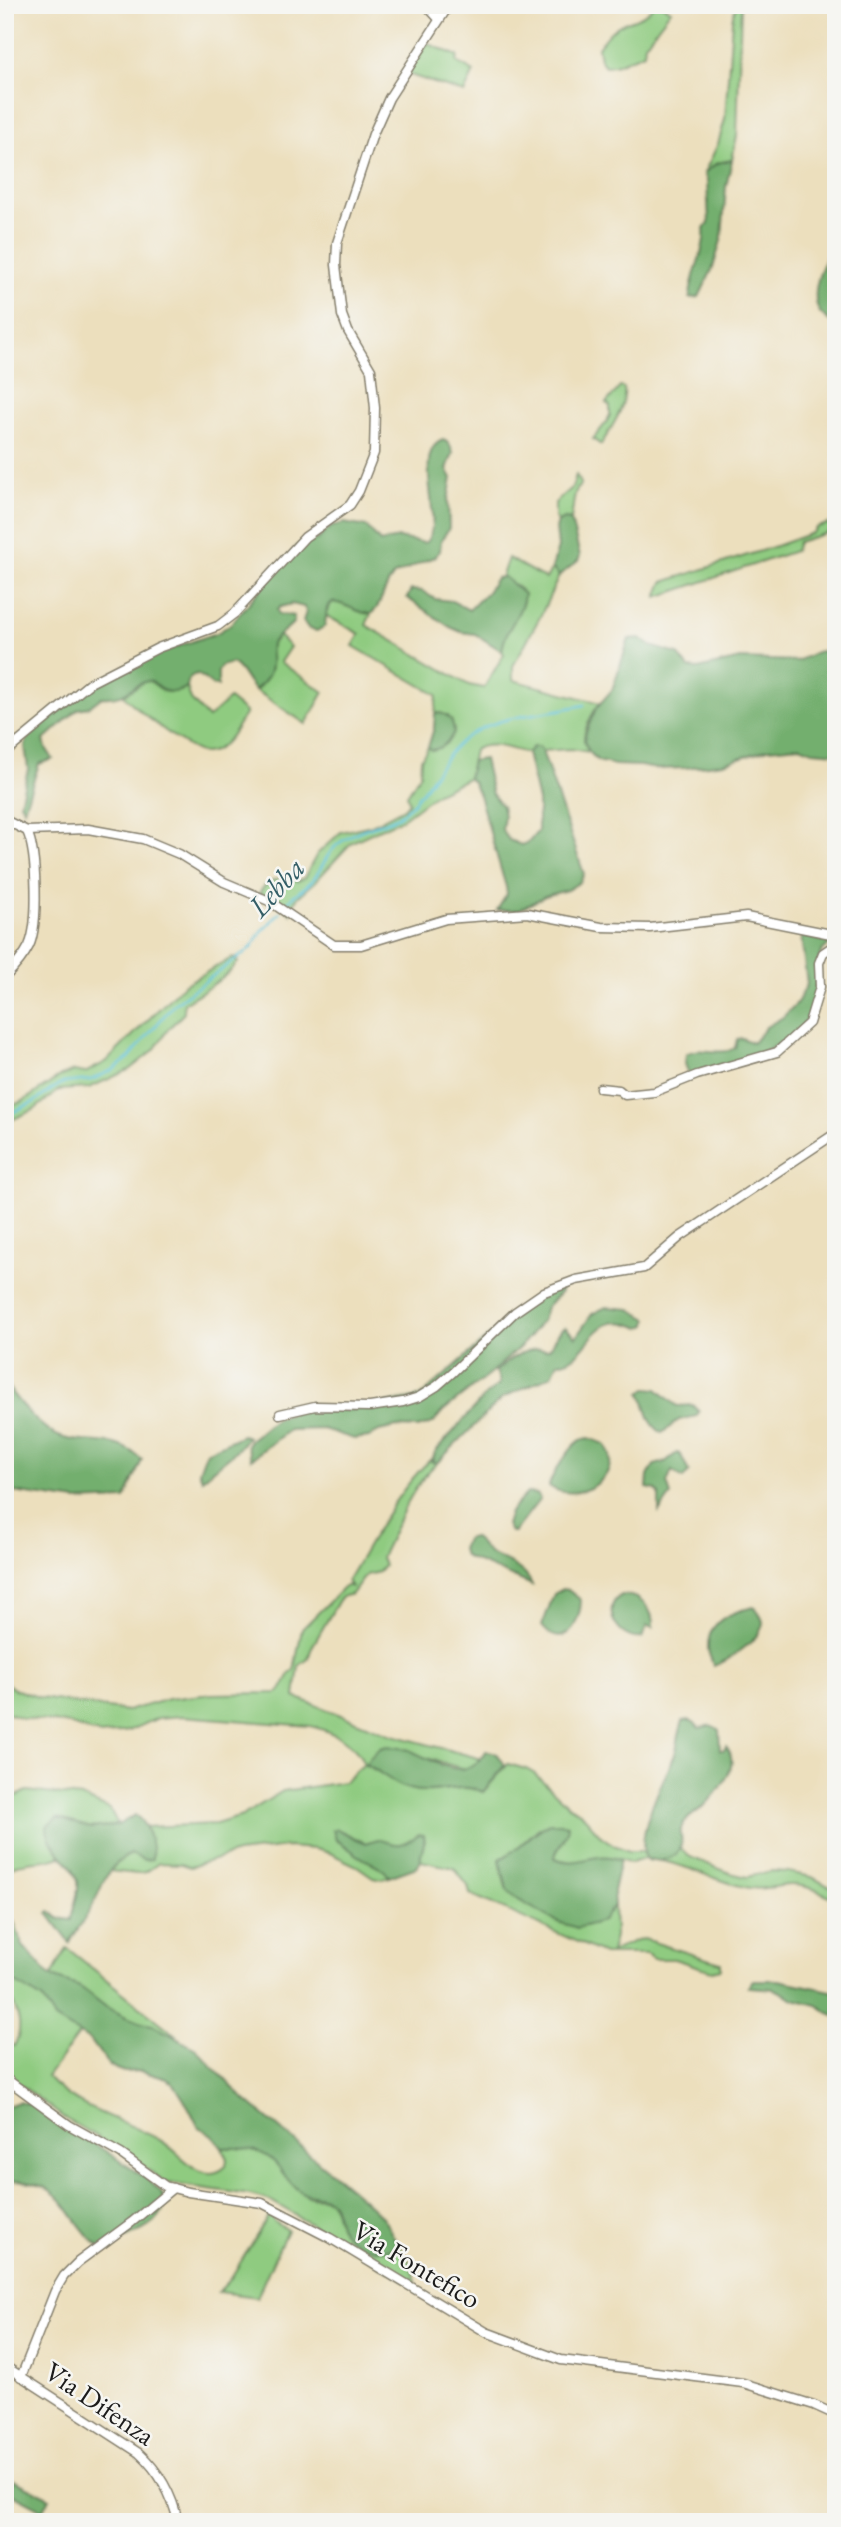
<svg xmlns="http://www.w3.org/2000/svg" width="841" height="2527" font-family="'EB Garamond',serif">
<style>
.green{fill:#8fcb80;stroke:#56744e;stroke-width:2}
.forest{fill:#73af6e;stroke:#486645;stroke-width:2}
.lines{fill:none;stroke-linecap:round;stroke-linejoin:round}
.stream{stroke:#59c0d7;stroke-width:2.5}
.street-casing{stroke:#847e6c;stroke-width:11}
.street{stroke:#fff;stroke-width:8}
.labels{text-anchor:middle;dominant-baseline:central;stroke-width:5;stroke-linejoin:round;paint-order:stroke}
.street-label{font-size:28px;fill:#1c1c1c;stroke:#f6f6f2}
.water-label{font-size:30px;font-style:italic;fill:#345e67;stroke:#f6f6f2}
</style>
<rect width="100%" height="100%" fill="#f6f6f2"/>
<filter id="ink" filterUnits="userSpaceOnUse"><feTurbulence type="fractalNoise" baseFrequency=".0143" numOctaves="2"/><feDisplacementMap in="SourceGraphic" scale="14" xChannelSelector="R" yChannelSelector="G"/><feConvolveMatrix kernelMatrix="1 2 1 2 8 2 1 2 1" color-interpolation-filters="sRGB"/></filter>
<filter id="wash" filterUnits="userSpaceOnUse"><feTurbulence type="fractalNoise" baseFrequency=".00686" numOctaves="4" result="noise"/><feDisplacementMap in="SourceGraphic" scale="28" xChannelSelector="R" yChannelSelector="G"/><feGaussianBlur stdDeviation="1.57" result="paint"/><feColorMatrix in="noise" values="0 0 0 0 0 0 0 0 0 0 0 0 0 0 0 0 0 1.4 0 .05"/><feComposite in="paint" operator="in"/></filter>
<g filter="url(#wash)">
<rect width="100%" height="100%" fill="#ecdfbd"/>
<g class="green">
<path d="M654,5h7l10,5 -26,34 -1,9 -29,12 -10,1 -5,-6 -2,-13c6,-8 11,-16 20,-21 15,-9 24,-5 36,-21z"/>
<path d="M736,5h5l-4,131 -5,24 -15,3 -13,10 14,-29 7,-25 7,-99z"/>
<path d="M427,43l31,13 -1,6 17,10 -10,21 -57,-19z"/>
<path d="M620,387l4,1c3,19 -14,41 -23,57l-8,-6 13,-16 4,-8v-9l-4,-3z"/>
<path d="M576,475l5,8 -6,10 -4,27 -7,-1 -6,3 -3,-4v-15l17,-15z"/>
<path d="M836,522v8l-38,12 -3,9 -138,46 6,-15 110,-35 39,-14 5,-6z"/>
<path d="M508,558l38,21 6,-11 7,8 -18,39 -28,51v14l88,23c-8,8 -18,27 -17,38 1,4 3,7 5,11l-18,-3 -29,2 -3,-4h-6l-6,6c-18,-4 -37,-13 -53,-3l-6,28 -31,15 -33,25 -52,24 -37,40 -18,16 -6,10v6l-16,-14 -16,-7c10,-15 23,-17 39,-12l6,-3 13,-24 24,-22 31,-7 32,-17 5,-6 -2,-7 13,-21 1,-15 7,-12 3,3 14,-6 9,-12c-1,-13 -5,-19 -19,-19l2,-18 -84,-49 7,-12 -35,-19 7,-13c14,1 24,11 39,12l-5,11 103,60 15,3 20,-34 -2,-3 3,-15 18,-34 -2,-12 -17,-13 -3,1z"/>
<path d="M279,636l11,11 -10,15 44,30 -18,32 -51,-34c17,-14 7,-41 24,-54z"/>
<path d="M145,681h5l15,11 16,-1 6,-4 4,13 17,18 21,-19 17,14c-9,13 -17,31 -32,38 -3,1 -7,2 -10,2 -16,-2 -69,-44 -80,-58z"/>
<path d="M232,958h4l2,4c-13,18 -36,29 -54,41v10l-15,15 -15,22 -25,20 -40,18 -30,2 -25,20 -29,13v-14l18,-8 38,-25 13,-5 11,2 21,-11 77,-77z"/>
<path d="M432,1458v4l5,1c-26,23 -40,63 -56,94l3,9 -5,6 -13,3 -14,19 -8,2 -5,4 -27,47 -4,12 -9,7 -4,31 94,37 93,25 -14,10c-18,-1 -79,-27 -88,-21 -5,3 -11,12 -15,17 16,6 29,19 45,24 24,8 49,-8 73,3l25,-28 18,5 9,5 34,32 11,6 22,25 12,8 15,6h14l2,8 6,2 -8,-2 -12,4 -18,-6 -47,6 -11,-5v-5l9,-13 -25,-12 -25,23 -14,8c2,9 3,24 8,32 6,8 18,13 27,18 31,17 55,30 79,-4l1,31 -4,16 25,-12 8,-1 63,20 14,4v6l-9,2 -38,-12h-20l-7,-5h-43l-134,-60 -2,-8 -14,-18 -33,-7c-2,-9 5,-16 3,-26h-5c-29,21 -31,-1 -54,8l-28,-14 -1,11c10,5 16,12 25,17 10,7 22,8 28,20l-7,2 -9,-2 -16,-11 -27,-13 -15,-4 -28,-2 -50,6 -47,14 -9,-3 -22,-1 -13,9 -9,2 -28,-3 14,-13 8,-4 13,6 7,-15 -5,-18 70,-3 26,-8 41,-25 61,-9 20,-18c-8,-21 -32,-33 -54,-38l-128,-10 -24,2 -29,13 -28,4 -33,-11 -46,-6 -17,-6v-30l9,7 27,9 86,13 41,-12 43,-5 67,-1c8,-6 8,-17 16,-23l8,-41 41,-41 5,-3 4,3 -5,-7c25,-41 49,-90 85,-123z"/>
<path d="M27,1791l54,6 29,12 8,16 -27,3 -34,-10 -5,25 9,13c-20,8 -39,2 -56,15v-70z"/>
<path d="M681,1845l1,5 8,7 40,16 17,4 24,-6 17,1 24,5 24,13v9c-15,-7 -31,-15 -47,-14 -13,1 -26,5 -39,3 -31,-5 -58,-22 -89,-27l15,-6z"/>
<path d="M67,1948l110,88 -51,-19 -20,-10 -26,-20 -29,-10z"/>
<path d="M5,1971l16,15 21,13 13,19 25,15 -33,44c29,33 74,41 111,62 16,8 27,25 43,32 10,4 18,2 25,-5l1,-7 -5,-11c13,-1 32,0 43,6 16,8 23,32 43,42 7,3 16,0 21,4 7,6 9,18 10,26l56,22 2,-6 12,19 7,21 -3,3 -142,-84 -21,-6 -83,-12 -49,-34 -54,-31 -59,-45v-31l9,4c12,-22 1,-38 -8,-59 -2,-4 -1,-11 -1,-16z"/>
<path d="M271,2212l3,9 13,9 -30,67 -39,-5 11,-11z"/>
</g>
<g class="forest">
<path d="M732,160l-6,27 -4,50 -9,31 -14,29 -9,1c0,-23 17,-49 14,-70l5,-5 -2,-42 -3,-8 13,-10z"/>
<path d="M836,242v84c-5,-4 -14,-10 -17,-15 -10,-20 5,-53 17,-69z"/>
<path d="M443,440l6,3 4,10 -6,16 5,9 -4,22 1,28 -8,13 -1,10 -6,6 -40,18 -5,7 -12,26 -6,6c-15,-1 -25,-11 -39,-12l-5,6 -2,18 -8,5 -8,-2 -6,-8 3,-9 -2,-5 -12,-3 -12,3 -3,3 2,4 15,2v6c-5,6 -22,17 -23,23 -1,2 0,9 0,11 2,16 -4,24 -16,34 -10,-8 -12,-21 -23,-27l-11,3 -3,5v15l-6,-1 -14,-11c-8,1 -10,5 -11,13 -17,10 -23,4 -37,-6 -21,2 -19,18 -48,16l-13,10 -11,2 -34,31 2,8 7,11 -14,5 -15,45 -4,-6 8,-34 -3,-23 3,-8 54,-45 32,-18 44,-22 59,-20 14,-9 67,-79 20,-6 13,-12 13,-4 23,4 13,15 18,-4 27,5c22,-20 -15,-92 18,-103z"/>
<path d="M564,519l7,1 9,36 -2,5 -19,15 -7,-8 6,-21 -2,-18 2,-7z"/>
<path d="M504,577l20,17c-1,20 -20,35 -22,57l-27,-17 -14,-2 -11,-5 -43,-29 4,-8 11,1 13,8 17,2 17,9 18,-18 9,-14z"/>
<path d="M640,638l11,8 27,8 11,14 9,1 42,-10 57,2 20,-9 19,-4v105l-23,-2 -13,-5 -32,3 -45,14 -38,5 -28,1 -17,-3 -26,-1 -16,-4 -9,-9 -5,-11 2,-9 10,-24 16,-18 17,-51z"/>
<path d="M435,713c14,0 18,6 19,19 -4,9 -12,17 -23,18l-3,-3 6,-19z"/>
<path d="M533,747h6l3,4 42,123 -4,8 -13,8 -22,6 -26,14h-22l10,-16 -1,-7 -27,-92 -6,-13 -5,-4 4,-17 12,-2 8,35 10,12 2,10 -2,14 7,10 12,5 8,-3 9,-11v-30l-11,-48z"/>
<path d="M801,936l32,6c-4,3 -10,7 -12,11 -6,11 -4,36 -7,49 -12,49 -82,60 -124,75l-5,-13 1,-10c15,-9 33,3 49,-6l2,-9 5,-1 11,5 13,-16 17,-10 14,-14 10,-19z"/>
<path d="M561,1289v3l-15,15 -4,14 -21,25 -31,28 -47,37 -10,12 -15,5 -21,-1 -18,4 -10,6 -15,2 -31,-10 -34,1 -38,29 -4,-14 3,-5 25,-21 25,-9h49l71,-13 95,-84 30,-20z"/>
<path d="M606,1307l24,2 18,10 -1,6 -7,3c-50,-24 -49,34 -82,34l-6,13 -50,23 -65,65 -5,-1 3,-10 51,-57 14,-11 -4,-13c11,-10 25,-20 40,-22 4,-1 8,1 12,0 6,-2 7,-17 17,-22l11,10 16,-23z"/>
<path d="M5,1381c8,17 39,52 59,57 28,8 52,-4 78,22l-17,39 -48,2 -72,-10z"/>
<path d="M647,1388l10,1 20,17 16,-1 6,7 -2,4 -18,4 -17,13c-16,-11 -14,-24 -21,-40z"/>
<path d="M242,1435l6,2 -11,13 -35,29 -3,-8 7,-19z"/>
<path d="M589,1438l16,6c22,33 -29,62 -56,42 1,-9 21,-38 29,-44 3,-3 6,-3 11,-4z"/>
<path d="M677,1453l4,2 8,17 -6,7 -11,-8 -5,12 4,12 -12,17v-18l-3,-4 -9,-2 1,-12 6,-11 11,-3z"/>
<path d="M527,1493l10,1 3,5 -26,33h-4l-4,-7 4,-13z"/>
<path d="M472,1537c8,4 13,15 20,18 16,8 33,13 40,30l-68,-29 -2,-7 4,-10z"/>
<path d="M563,1589l5,1 13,10c0,23 -18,53 -39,26l12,-32z"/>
<path d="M622,1595c19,0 32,14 31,33l-6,-2 -5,12c-24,4 -43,-32 -20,-43z"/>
<path d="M754,1607c3,4 8,9 9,15 0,16 -36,40 -50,44 -1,-6 -5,-12 -5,-17 -1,-28 22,-37 46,-42z"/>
<path d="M688,1720l6,2 5,6c9,-1 11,-6 20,2l1,20h4l2,-4c15,18 -4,41 -18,56 -7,8 -18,13 -25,22 -5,7 0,13 -2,21 -1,4 -3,7 -5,10l-15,6 -15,-2c-12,-28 19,-79 29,-105 3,-11 4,-23 8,-33z"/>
<path d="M387,1746c7,1 15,2 22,4 26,11 59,36 77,1 11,0 14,5 19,15l-22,26c-23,-11 -46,3 -70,-2 -18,-3 -32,-19 -48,-26l15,-16z"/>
<path d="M135,1815c12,8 19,30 17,44l-8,1 -13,-6c-25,12 -27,29 -38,51 -7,13 -17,25 -23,38l-22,-30 2,-2 8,7 13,2c1,-12 9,-26 7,-38 -3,-22 -31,-31 -31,-56l10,-8 34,10 27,-3z"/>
<path d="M550,1823l18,2c0,14 -12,20 -13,33 24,11 41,-9 65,2l-7,31 1,14 -11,16 -26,7 -19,-6 -38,-21 -13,-11 -7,-31c19,-8 31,-27 50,-36z"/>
<path d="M337,1829l28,14 13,-4c20,7 23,9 41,-5l5,1c2,10 -5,17 -3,26l-4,6 -28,10c-6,-12 -18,-13 -28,-20 -9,-5 -15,-12 -25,-17l-3,-10z"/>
<path d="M5,1912l9,10 9,24 28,31 29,10 26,20 20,10 14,6 13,2 43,24 45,47 124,105 18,17 14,24 -2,6c-17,6 -50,-5 -56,-23 -3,-8 -2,-20 -10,-25 -8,-6 -21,-3 -31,-10 -9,-7 -14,-16 -21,-25 -12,-16 -36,-18 -55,-17l-10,-13 -14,-9 -9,-18 -15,-24 -7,-5 -26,-8 -17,1 -8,-3 -9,-6 -16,-22 -36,-22 -13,-20 -28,-17 -9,-11z"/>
<path d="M753,1980h26l57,12v25l-19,-12 -23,-6 -19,-10 -27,-2z"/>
<path d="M18,2102l19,3 110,74 13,12 5,9c-2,31 -42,37 -65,48 -39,-35 -32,-69 -95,-67v-74z"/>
<path d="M13,2480l37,18 -7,12 -36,-19z"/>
</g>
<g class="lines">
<g class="stream">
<path d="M284,907c7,-12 18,-16 27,-25 10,-10 14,-26 24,-35 4,-5 12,-9 17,-12 17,-10 38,-11 53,-24 25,-22 37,-59 66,-77 33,-20 76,-20 113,-29"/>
<path d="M5,1116l29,-14 20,-14 9,-5 28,-3 22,-10 16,-12 45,-54 76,-55 13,-19 18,-18"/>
</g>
</g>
</g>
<g filter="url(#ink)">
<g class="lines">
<defs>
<g id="street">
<path d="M426,5l13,14"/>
<path d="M5,753l85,-70 68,-35 60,-22 17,-13 70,-76 45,-32 9,-14 15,-38 1,-45 -4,-38 -23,-39 -6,-16 -6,-50 1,-22 36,-109 16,-36 60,-93"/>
<path d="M5,820l22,11 61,-2 55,10 36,15 45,28 45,19 65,44h27l85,-26 81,-6 74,14 49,1 96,-11 90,18"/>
<path d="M5,977c9,-9 18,-19 24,-31 10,-22 8,-93 -2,-115"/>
<path d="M600,1088l19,2 6,5 29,-3 43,-17 80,-23 32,-29 11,-36 -1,-24 4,-10 13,-9"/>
<path d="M280,1414l35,-8 55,1 33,-5 16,-5 18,-11 16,-14 62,-60 29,-20 32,-12 68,-12 36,-31 156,-104"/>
<path d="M5,2078l64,47 52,29 44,32 23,6 74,11 68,35 156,94 75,28 182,23 71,22 22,10"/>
<path d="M5,2366l134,87c21,19 33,41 39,69"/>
<path d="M21,2377l34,-86 9,-15 14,-14 54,-40 41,-34"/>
</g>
</defs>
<use href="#street" class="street-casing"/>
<use href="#street" class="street"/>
</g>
</g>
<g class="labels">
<g class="street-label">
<text transform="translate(417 2264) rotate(31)">Via Fontefico</text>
<text transform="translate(100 2403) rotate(34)">Via Difenza</text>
</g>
<g class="water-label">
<text transform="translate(276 887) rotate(-48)">Lebba</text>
</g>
</g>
<rect width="841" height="2527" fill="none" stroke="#f6f6f2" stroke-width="28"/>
</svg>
